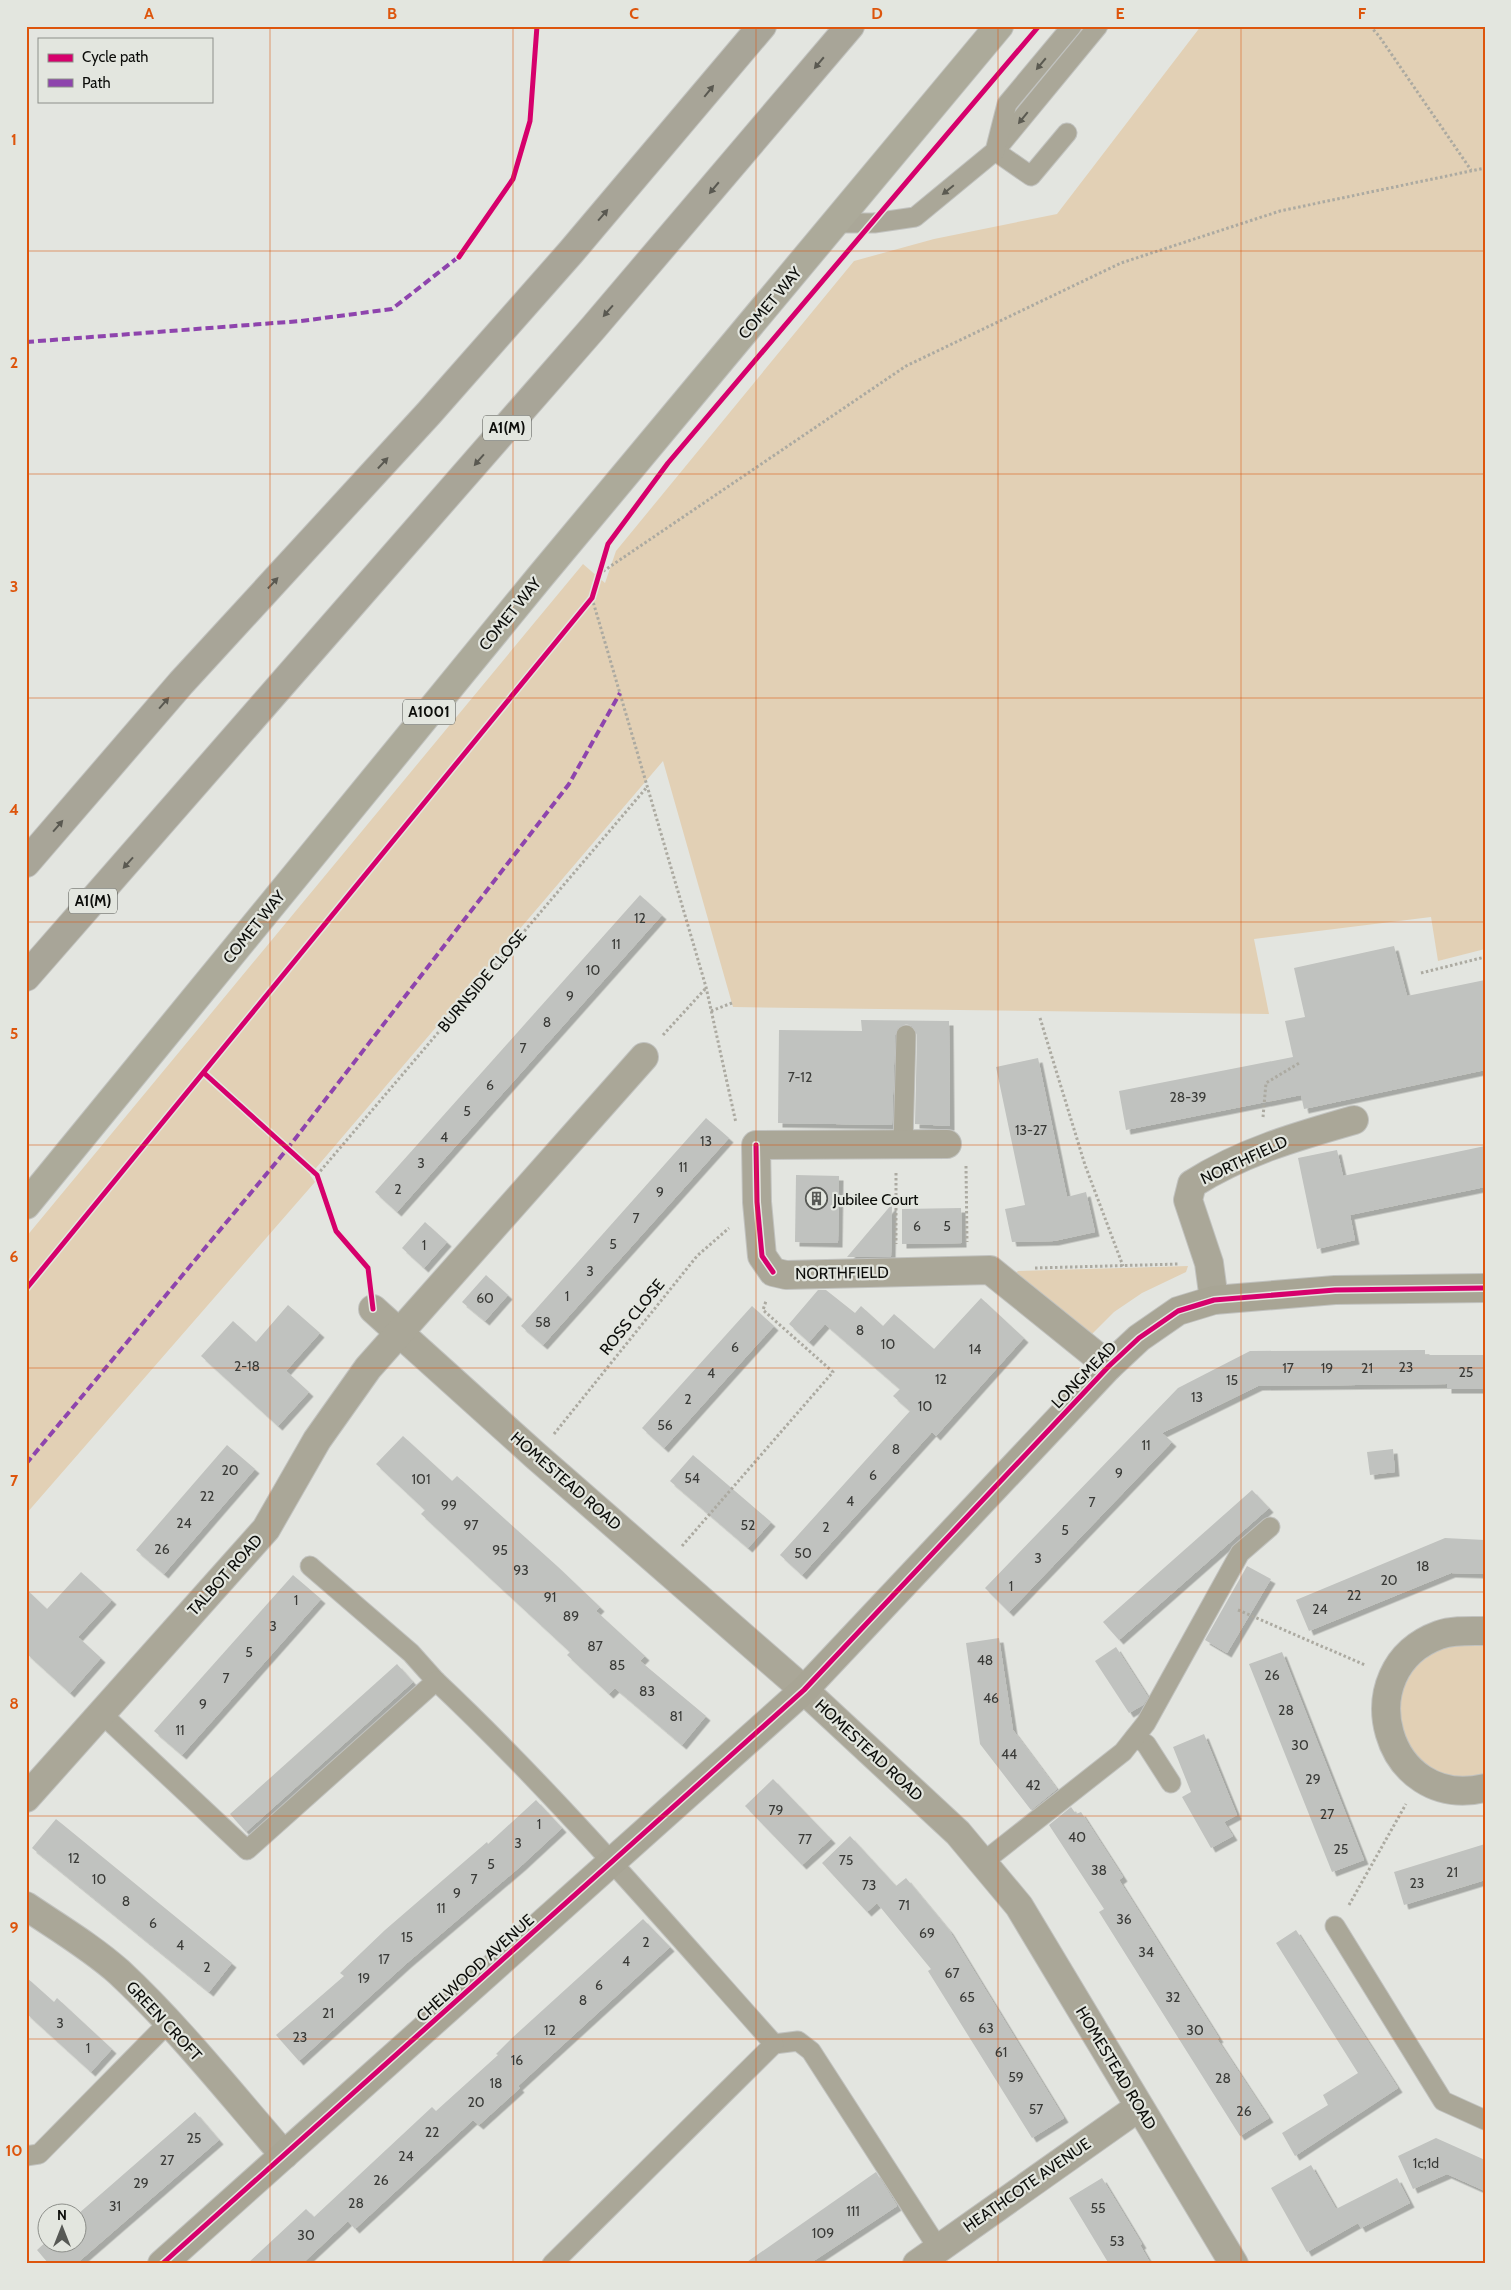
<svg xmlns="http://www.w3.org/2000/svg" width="1511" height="2290" font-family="Cabin,sans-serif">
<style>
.green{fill:#e2d0b5}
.building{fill:#c0c2bf;filter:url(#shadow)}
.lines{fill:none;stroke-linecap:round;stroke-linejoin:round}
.lane-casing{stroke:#c1c2bf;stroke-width:21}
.street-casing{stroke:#c1c2bf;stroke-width:30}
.secondary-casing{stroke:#c1c2bf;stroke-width:30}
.primary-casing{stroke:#c1c2bf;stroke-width:30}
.highway-casing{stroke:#c1c2bf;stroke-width:30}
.path{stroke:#acaaa1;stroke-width:3;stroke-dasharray:2.5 2.5;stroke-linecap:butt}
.lane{stroke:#aaa798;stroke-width:19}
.street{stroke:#aaa798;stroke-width:28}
.secondary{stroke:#a8a595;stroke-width:28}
.primary{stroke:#acaa9a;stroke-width:28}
.highway{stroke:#a8a598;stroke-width:28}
.quiet{stroke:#8e44ad;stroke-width:4;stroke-dasharray:8 4;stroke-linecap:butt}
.cycleway-casing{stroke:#e3e6df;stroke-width:8}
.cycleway{stroke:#d6006c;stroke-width:5}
.oneway{fill:#5a5951}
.oneway2{fill:#5b5a51}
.grid{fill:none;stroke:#dd550c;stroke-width:1;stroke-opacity:0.55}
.labels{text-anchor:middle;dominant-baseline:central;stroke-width:4.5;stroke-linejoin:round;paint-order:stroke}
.number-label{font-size:14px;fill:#393a37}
.shield{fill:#e3e6df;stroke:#4c4e4a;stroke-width:1}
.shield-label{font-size:15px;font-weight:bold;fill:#0c0d0a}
.street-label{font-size:16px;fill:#0c0d0a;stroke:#e3e6df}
.poi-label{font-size:16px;fill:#0c0d0a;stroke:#e3e6df;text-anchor:start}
.neatline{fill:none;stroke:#dd550c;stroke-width:2}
.grid-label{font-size:16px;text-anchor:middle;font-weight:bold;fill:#dd550c}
</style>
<defs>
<filter id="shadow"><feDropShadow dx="4.5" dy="4.5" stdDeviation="0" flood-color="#0004"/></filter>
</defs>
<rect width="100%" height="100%" fill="#e3e5e0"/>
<g class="green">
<path d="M1201,26h284v923l-47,12 -7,-44 -177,22 15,75 -536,-7 -70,-246 -353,414 5,7 -289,332v-277l557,-673 22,19 11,-32 238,-290 80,-22 123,-25z"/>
<path d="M1188,1266l-2,6 -44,21 -28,19 -23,23 -79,-59 6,-5z"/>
<path d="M1462,1642h23v135l-33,2 -28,-14 -15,-20 -11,-26 2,-25 15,-27 22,-17z"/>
</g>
<g class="building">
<path d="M640,895l22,20 -265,297 -22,-20z"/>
<path d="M1394,946l13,50 78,-16v90l-181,39 -3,-14 -175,35 -7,-39 174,-34 -8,-36 20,-4 -11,-49z"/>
<path d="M861,1020l88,1 1,105 -35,-2 2,-89 -5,-9 -6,-2 -9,5 -2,6 -3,90 -114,-2 1,-93 83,1z"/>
<path d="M1038,1058l29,139 19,-5 9,40 -41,9 -42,1 -7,-33 20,-4 -29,-138z"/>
<path d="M706,1118l23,20 -186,207 -22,-19z"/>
<path d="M1485,1146v41l-135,28 5,25 -38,9 -19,-91 39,-8 6,26z"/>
<path d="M796,1175l43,1 -1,67 -43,-1z"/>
<path d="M892,1204l-1,53h-44z"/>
<path d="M961,1208l1,35 -60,1v-35z"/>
<path d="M425,1222l22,20 -23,26 -22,-20z"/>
<path d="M486,1275l22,20 -23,26 -23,-19z"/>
<path d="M818,1290h8l29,23 6,-7 22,20 11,-12 40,35 47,-51 43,40 -88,98 -4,-4 -130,143 -22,-20 130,-144 -17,-15 7,-7 -75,-65 -16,18 -20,-18z"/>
<path d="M288,1305l32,28 -34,38 23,21 -31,34 -77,-70 32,-35 23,21z"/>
<path d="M752,1306l22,20 -110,122 -22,-20z"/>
<path d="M1425,1350v5h60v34h-38v-5l-189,2 -96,47 10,9 -163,170 -24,-24 193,-200 72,-37z"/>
<path d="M403,1436l49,45 5,-5 101,91 42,40 -4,4 49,45 -5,5 66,55 -24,29 -67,-57 -6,6 -42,-39 3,-3 -149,-138 4,-4 -49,-46z"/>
<path d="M227,1445l28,24 -91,105 -28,-24z"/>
<path d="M1393,1449l2,23 -25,3 -3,-23z"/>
<path d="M693,1455l78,67 -23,26 -78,-67z"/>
<path d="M1252,1490l17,18 -150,132 -16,-18z"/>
<path d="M1445,1538l40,2v34l-34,-1 -142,58 -13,-31z"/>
<path d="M1247,1566l24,13 -44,74 -22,-13z"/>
<path d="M81,1572l31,28 -34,37 23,21 -31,35 -44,-40v-64l21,20z"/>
<path d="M293,1575l28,24 -139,156 -28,-24z"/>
<path d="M999,1638l14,92 44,59 -26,21 -51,-66 -14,-101z"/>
<path d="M1116,1647l32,50 -5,8 -14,8 -34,-52z"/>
<path d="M1282,1652l82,208 -32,12 -83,-208z"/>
<path d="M397,1664l16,18 -167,150 -16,-18z"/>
<path d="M1204,1734l33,81 -13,7 9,14 -22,12 -29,-51 9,-5 -18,-45z"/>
<path d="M773,1779l58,60 -29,26 -57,-59z"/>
<path d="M536,1800l26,28 -41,38 -114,97 -108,98 -23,-26 68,-59 -4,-3 45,-43 102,-88 1,2z"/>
<path d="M1071,1807l5,7 5,-2 42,65 -4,3 100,158 -2,1 52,79 -29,18 -141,-224 5,-3 -55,-84z"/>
<path d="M56,1819l176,144 -23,29 -177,-144z"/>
<path d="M850,1836l46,50 10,-8 43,52 115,188 -32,20 -104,-167 3,-2 -54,-66 -10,9 -45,-49z"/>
<path d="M1485,1844v36l-81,25 -10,-33z"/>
<path d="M643,1919l27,28 -152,139 2,2 -41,37 -6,-5 -118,109 -7,-8 -46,43h-55l59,-55 8,8 118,-110 4,4 62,-56 -2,-1 16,-16z"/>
<path d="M1296,1930l102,158 -103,68 -13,-23 46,-28 -5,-10 35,-22 -82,-130z"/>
<path d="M26,1977l28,25 3,-4 55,51 -21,23 -65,-59z"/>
<path d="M195,2112l24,28 -143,124h-27l-12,-14 11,-10v2h30v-28z"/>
<path d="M1436,2138l49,22v31l-38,-17 -34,15 -15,-33z"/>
<path d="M1311,2165l25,44 61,-31 13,25 -49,25 -3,-5 -51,29 -36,-64z"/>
<path d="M876,2172l21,34 -88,58h-65z"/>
<path d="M1102,2178l40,66 -2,1 11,19h-42l-40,-66z"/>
</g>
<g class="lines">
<defs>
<g id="lane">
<path d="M1067,133l-36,43 -36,-25 103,-125"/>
<path d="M837,223h37l41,-6 80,-66 12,-47 65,-78"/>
<path d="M903,1144l3,-109"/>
<path d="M310,1566l101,87 25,28"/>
<path d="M102,1714l145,136 189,-169c120,113 228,240 338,363l24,-3 13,10 127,197"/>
<path d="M1135,1737l11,7 25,39"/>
<path d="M982,1863l141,-111 23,-29 94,-170 30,-26"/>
<path d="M1335,1926l108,175 42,19"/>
<path d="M26,2156l13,-2 129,-131"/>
<path d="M552,2264l222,-220"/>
</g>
<g id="street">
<path d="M947,1144l-191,1 1,57 5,54 11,16 13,3 204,-5 119,96"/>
<path d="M1214,1300l-5,-37 -21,-63 4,-16c50,-32 106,-48 162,-64"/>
<path d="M373,1309l163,147 268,234 154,143 61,73 215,358"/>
<path d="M1485,1631c-15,0 -32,-1 -46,4 -93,34 -54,177 46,153"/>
<path d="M26,1798l240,-269 51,-89 51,-72 276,-311"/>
<path d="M26,1906c31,21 65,41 93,66 60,56 111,121 165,183"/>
<path d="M917,2264l222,-157"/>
</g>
<path id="secondary" d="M162,2264l642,-574 305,-324 30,-28 39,-27 36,-11 121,-10 150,-2"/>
<path id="primary" d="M26,1205l513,-627 460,-552"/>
<g id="highway">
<path d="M26,863l155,-180 248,-270 142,-161 191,-226"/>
<path d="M26,977l568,-650 256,-301"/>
</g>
</defs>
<use href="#lane" class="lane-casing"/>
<use href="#street" class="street-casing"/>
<use href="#secondary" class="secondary-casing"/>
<use href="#primary" class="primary-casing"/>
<use href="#highway" class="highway-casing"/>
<g class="path">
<path d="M1370,26l9,10 92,134"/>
<path d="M599,574l307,-208 215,-103 159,-52 205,-43"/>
<path d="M592,598l114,389 30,136"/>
<path d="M1421,973l64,-16"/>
<path d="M711,1011l21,-8"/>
<path d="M1040,1018l45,147 38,101"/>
<path d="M663,1035l43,-47"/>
<path d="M1263,1117l3,-34 35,-21"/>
<path d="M966,1166l1,76"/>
<path d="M896,1173v71"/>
<path d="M317,1175l330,-388"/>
<path d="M1035,1268l144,-4"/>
<path d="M554,1434l143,-178 32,-28"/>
<path d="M682,1546l151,-174 -70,-62 3,-9"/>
<path d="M1238,1610l127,55"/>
<path d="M1349,1905l57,-101"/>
</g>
<use href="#lane" class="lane"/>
<use href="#street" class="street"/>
<use href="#secondary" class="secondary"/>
<use href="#primary" class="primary"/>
<use href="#highway" class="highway"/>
<g class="quiet">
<path d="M26,342l275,-21 91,-12 69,-54"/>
<path d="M26,1464l262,-316 281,-364 51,-91"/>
</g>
<defs>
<g id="cycleway">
<path d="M459,257l54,-78 17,-58 7,-95"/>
<path d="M204,1073l113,102 19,56 32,37 5,41"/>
<path d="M756,1145l1,57 5,54 11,16"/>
<path d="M26,1289l566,-691 16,-54 60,-81 371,-437"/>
<path d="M162,2264l642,-574 305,-324 30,-28 39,-27 36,-11 121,-10 150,-2"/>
</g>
</defs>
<use href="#cycleway" class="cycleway-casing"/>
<use href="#cycleway" class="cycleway"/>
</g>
<defs><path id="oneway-solid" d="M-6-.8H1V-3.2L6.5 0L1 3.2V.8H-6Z" transform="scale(1.25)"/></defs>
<g class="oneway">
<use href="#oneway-solid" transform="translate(819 63) rotate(130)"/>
<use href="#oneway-solid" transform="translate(709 91) rotate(-51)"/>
<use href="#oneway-solid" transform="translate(714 188) rotate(130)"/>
<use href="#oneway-solid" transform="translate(603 215) rotate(-49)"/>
<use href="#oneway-solid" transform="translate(608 311) rotate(131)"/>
<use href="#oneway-solid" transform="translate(479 460) rotate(131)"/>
<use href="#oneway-solid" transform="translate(383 463) rotate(-47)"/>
<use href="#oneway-solid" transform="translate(273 583) rotate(-47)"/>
<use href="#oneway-solid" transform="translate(164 703) rotate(-49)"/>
<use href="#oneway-solid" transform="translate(58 826) rotate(-49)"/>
<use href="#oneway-solid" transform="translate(128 863) rotate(132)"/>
</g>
<g class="oneway2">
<use href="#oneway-solid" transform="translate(1041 64) rotate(130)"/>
<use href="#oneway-solid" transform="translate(1023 118) rotate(129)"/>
<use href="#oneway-solid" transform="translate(948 190) rotate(141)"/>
</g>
<path class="grid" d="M270,26v2238M513,26v2238M756,26v2238M998,26v2238M1241,26v2238M26,251h1459M26,474h1459M26,698h1459M26,922h1459M26,1145h1459M26,1368h1459M26,1592h1459M26,1816h1459M26,2039h1459"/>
<defs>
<symbol id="building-ring" viewBox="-11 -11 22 22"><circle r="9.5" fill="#e3e6df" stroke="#575955" stroke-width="1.5"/><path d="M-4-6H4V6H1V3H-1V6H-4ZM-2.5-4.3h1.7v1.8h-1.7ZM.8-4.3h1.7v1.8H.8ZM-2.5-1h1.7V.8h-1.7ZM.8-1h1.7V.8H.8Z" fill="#575955"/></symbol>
</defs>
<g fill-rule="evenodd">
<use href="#building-ring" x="804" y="1186" width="25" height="25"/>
</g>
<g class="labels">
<g class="number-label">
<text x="640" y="918">12</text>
<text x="616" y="944">11</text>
<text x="593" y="970">10</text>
<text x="570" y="996">9</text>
<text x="547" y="1022">8</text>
<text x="523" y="1048">7</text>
<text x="800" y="1077">7-12</text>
<text x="490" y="1085">6</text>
<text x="1188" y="1097">28-39</text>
<text x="467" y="1111">5</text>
<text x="1031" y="1130">13-27</text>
<text x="444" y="1137">4</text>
<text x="706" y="1141">13</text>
<text x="421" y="1163">3</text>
<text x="683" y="1167">11</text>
<text x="398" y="1189">2</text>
<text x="660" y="1192">9</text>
<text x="636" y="1218">7</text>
<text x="917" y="1226">6</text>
<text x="947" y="1226">5</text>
<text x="613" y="1244">5</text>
<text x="424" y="1245">1</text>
<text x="590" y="1271">3</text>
<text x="567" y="1296">1</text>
<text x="485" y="1298">60</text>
<text x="543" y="1322">58</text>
<text x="860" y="1330">8</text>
<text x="888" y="1344">10</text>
<text x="735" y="1347">6</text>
<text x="975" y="1349">14</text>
<text x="247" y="1366">2-18</text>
<text x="1406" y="1367">23</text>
<text x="1288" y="1368">17</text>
<text x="1327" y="1368">19</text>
<text x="1367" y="1368">21</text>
<text x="1466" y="1372">25</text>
<text x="711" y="1373">4</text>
<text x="941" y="1379">12</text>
<text x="1232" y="1380">15</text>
<text x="1197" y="1397">13</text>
<text x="688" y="1399">2</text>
<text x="925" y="1406">10</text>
<text x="665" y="1425">56</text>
<text x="1146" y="1445">11</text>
<text x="896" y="1449">8</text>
<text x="230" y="1470">20</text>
<text x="1119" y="1473">9</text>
<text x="873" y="1475">6</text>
<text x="692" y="1478">54</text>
<text x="421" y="1479">101</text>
<text x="207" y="1496">22</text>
<text x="850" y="1501">4</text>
<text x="1092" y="1502">7</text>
<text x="449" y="1505">99</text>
<text x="184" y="1523">24</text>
<text x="471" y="1525">97</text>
<text x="748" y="1525">52</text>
<text x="826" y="1527">2</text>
<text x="1065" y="1530">5</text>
<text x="162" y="1549">26</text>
<text x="500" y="1550">95</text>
<text x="803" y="1553">50</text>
<text x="1038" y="1558">3</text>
<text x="1423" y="1566">18</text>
<text x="521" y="1570">93</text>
<text x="1389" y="1580">20</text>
<text x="1011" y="1586">1</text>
<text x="1354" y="1595">22</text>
<text x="550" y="1597">91</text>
<text x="296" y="1600">1</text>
<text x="1320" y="1609">24</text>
<text x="571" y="1616">89</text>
<text x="273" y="1626">3</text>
<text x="595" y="1646">87</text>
<text x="249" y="1652">5</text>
<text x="985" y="1660">48</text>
<text x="617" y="1665">85</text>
<text x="1272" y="1675">26</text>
<text x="226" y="1678">7</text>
<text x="647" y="1691">83</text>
<text x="991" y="1698">46</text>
<text x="203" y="1704">9</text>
<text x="1286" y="1710">28</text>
<text x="676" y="1716">81</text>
<text x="180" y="1730">11</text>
<text x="1300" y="1745">30</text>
<text x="1009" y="1754">44</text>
<text x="1313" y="1779">29</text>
<text x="1033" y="1785">42</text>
<text x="776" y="1810">79</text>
<text x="1327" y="1814">27</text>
<text x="539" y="1824">1</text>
<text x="1077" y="1837">40</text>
<text x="805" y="1839">77</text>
<text x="518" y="1843">3</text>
<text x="1341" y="1849">25</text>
<text x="74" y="1858">12</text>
<text x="846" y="1860">75</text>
<text x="491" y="1864">5</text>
<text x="1099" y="1870">38</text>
<text x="1452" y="1872">21</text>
<text x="99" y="1879">10</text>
<text x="474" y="1879">7</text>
<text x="1417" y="1883">23</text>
<text x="869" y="1885">73</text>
<text x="457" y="1893">9</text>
<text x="126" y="1901">8</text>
<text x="904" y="1905">71</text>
<text x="441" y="1908">11</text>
<text x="1124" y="1919">36</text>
<text x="153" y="1923">6</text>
<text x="927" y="1933">69</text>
<text x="407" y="1937">15</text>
<text x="646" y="1942">2</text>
<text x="180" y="1945">4</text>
<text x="1146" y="1952">34</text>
<text x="384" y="1959">17</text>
<text x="626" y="1961">4</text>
<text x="207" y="1967">2</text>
<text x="952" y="1973">67</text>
<text x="364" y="1978">19</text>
<text x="599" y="1985">6</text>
<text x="967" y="1997">65</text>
<text x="1173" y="1997">32</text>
<text x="583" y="2000">8</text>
<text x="328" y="2013">21</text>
<text x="60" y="2023">3</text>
<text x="986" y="2028">63</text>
<text x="550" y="2030">12</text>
<text x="1195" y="2030">30</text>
<text x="300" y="2037">23</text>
<text x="88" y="2048">1</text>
<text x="1001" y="2052">61</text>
<text x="517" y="2060">16</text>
<text x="1016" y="2077">59</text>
<text x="1223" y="2078">28</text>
<text x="496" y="2083">18</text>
<text x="476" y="2102">20</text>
<text x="1036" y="2109">57</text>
<text x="1244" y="2111">26</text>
<text x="432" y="2132">22</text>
<text x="194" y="2138">25</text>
<text x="406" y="2156">24</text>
<text x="167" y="2160">27</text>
<text x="1426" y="2163">1c;1d</text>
<text x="381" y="2180">26</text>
<text x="141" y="2183">29</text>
<text x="356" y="2203">28</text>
<text x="115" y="2206">31</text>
<text x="1098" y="2208">55</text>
<text x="853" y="2211">111</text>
<text x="823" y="2233">109</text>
<text x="306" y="2235">30</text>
<text x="1117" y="2241">53</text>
</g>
<g class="shield">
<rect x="483" y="415.5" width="48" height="25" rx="4"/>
<rect x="403" y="699.5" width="52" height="25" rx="4"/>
<rect x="69" y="888.5" width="48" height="25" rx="4"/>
</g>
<g class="shield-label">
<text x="507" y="428">A1(M)</text>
<text x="429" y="712">A1001</text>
<text x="93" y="901">A1(M)</text>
</g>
<g class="street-label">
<text transform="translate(770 303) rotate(-50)">COMET WAY</text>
<text transform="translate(510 614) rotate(-51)">COMET WAY</text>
<text transform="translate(254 927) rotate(-51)">COMET WAY</text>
<text transform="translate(482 981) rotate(-50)">BURNSIDE CLOSE</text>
<text transform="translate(1244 1160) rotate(-25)">NORTHFIELD</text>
<text transform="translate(842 1273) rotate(-1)">NORTHFIELD</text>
<text transform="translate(632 1317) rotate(-51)">ROSS CLOSE</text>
<text transform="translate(1084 1375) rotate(-46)">LONGMEAD</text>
<text transform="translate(566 1481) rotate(41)">HOMESTEAD ROAD</text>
<text transform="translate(225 1575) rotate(-48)">TALBOT ROAD</text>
<text transform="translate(869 1750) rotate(43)">HOMESTEAD ROAD</text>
<text transform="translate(475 1968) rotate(-42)">CHELWOOD AVENUE</text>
<text transform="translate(164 2021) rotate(47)">GREEN CROFT</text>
<text transform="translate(1116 2068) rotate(59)">HOMESTEAD ROAD</text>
<text transform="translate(1027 2185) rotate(-35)">HEATHCOTE AVENUE</text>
</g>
<g class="poi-label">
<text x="833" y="1199">Jubilee Court</text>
</g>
</g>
<rect width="1511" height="2290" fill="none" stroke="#e3e6df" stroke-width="55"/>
<rect x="38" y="38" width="175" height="65" fill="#e3e6df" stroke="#8d8f8a"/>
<rect x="48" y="54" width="25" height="8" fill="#d6006c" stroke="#8d8f8a"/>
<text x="82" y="62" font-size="15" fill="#0c0d0a">Cycle path</text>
<rect x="48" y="79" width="25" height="8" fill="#8e44ad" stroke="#8d8f8a"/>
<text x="82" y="88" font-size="15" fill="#0c0d0a">Path</text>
<g transform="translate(62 2228)"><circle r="24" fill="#e3e6df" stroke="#8d8f8a"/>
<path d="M0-4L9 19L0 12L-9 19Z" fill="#575955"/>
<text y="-8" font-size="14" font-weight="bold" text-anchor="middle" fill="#0c0d0a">N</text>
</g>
<rect x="28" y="28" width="1456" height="2234" class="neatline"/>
<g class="grid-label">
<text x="149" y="19">A</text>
<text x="392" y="19">B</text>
<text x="634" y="19">C</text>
<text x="877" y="19">D</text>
<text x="1120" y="19">E</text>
<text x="1362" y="19">F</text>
<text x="14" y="145">1</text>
<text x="14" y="368">2</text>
<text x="14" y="592">3</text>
<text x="14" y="815">4</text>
<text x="14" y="1039">5</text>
<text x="14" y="1262">6</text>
<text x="14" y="1486">7</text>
<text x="14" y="1709">8</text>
<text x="14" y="1933">9</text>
<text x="14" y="2156">10</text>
</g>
</svg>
